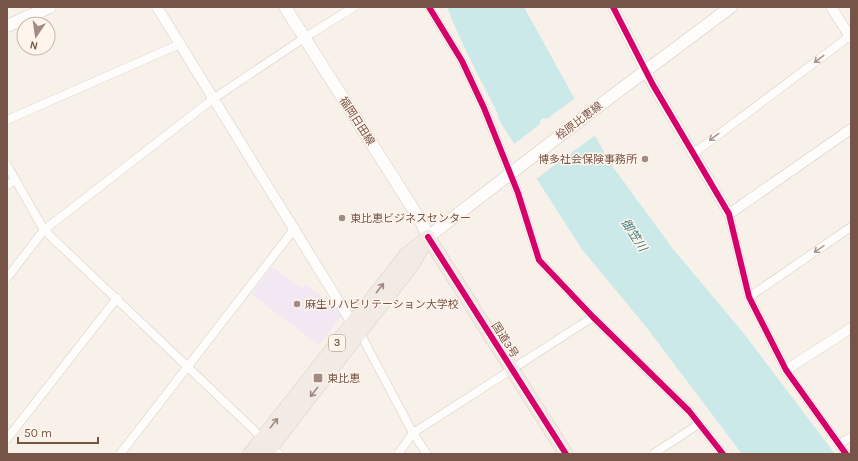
<svg xmlns="http://www.w3.org/2000/svg" width="858" height="461" font-family="Karla,'Noto Sans JP',sans-serif">
<style>
.education{fill:#f2e8f3}
.water{fill:#cbe9e9}
.pier{fill:#f7f1ea}
.lines{fill:none;stroke-linecap:round;stroke-linejoin:round}
.minor-casing{stroke:#d6ccc6;stroke-width:9}
.tertiary-casing{stroke:#d6ccc6;stroke-width:11}
.secondary-casing{stroke:#d7ccc6;stroke-width:13}
.trunk-casing{stroke:#d9cec9;stroke-width:15}
.minor{stroke:#fefdfc;stroke-width:8}
.tertiary{stroke:#fefdfc;stroke-width:10}
.secondary{stroke:#fefdfc;stroke-width:12}
.trunk{stroke:#f2eae4;stroke-width:14}
.cycleway-casing{stroke:#fff5ec;stroke-width:8}
.cycleway{stroke:#d6006c;stroke-width:6}
.oneway{stroke:#ad9890}
.oneway2{stroke:#a2887f}
.poi-dot{fill:#a48b81;stroke:#fff5ec;stroke-width:1.5}
.labels{text-anchor:middle;dominant-baseline:central;stroke-width:3;stroke-linejoin:round;paint-order:stroke}
.shield{fill:#fff5ec;stroke:#a08479;stroke-width:1}
.shield-label{font-size:10px;font-weight:bold;fill:#775448}
.street-label{font-size:11px;fill:#775448;stroke:#fff5ec}
.poi-label{font-size:11px;fill:#775448;stroke:#fff5ec;text-anchor:start}
.water-label{font-size:12px;font-style:italic;fill:#3b7a7d;stroke:#fff5ec}
</style>
<rect width="100%" height="100%" fill="#f7f1ea"/>
<path class="education" d="M272,267l30,21 3,-3 39,28 -25,32 -68,-51z"/>
<path class="water" d="M447,7h77l86,156 63,86 72,86 90,119h-93l-95,-126 -66,-80 -82,-128 -1,-6c-18,-36 -37,-70 -51,-107z"/>
<path class="pier" d="M575,98l22,36 -30,22v3l-7,2 -25,19 -22,-35 27,-21v-3l3,-3 4,1z"/>
<g class="lines">
<defs>
<g id="minor">
<path d="M429,7l33,54 22,47 34,85 21,67 54,57 96,94 34,43"/>
<path d="M7,120l173,-76"/>
<path d="M694,153l157,-118"/>
<path d="M7,165l37,65 235,224"/>
<path d="M7,185l8,-5"/>
<path d="M729,214l20,83 37,73 60,84"/>
<path d="M7,278l37,-48 169,-131 91,-61 50,-31"/>
<path d="M749,297l102,-70"/>
<path d="M360,333l53,100 14,21"/>
<path d="M7,439l110,-141"/>
<path d="M839,444l12,-7"/>
<path d="M120,454l175,-226"/>
<path d="M398,454l15,-21 180,-116"/>
<path d="M653,454l46,-30"/>
</g>
<g id="tertiary">
<path d="M157,7l195,316"/>
<path d="M613,7l40,78 76,129 122,-85"/>
<path d="M831,7l20,31"/>
<path d="M786,370l65,-42"/>
</g>
<g id="secondary">
<path d="M285,7l137,216 6,14 164,-126 139,-104"/>
<path d="M7,26l43,-19"/>
</g>
<g id="trunk">
<path d="M428,237l138,217"/>
<path d="M250,454l156,-199 22,-18"/>
<path d="M266,454l146,-189 13,-22"/>
</g>
</defs>
<use href="#minor" class="minor-casing"/>
<use href="#tertiary" class="tertiary-casing"/>
<use href="#secondary" class="secondary-casing"/>
<use href="#trunk" class="trunk-casing"/>
<use href="#minor" class="minor"/>
<use href="#tertiary" class="tertiary"/>
<use href="#secondary" class="secondary"/>
<use href="#trunk" class="trunk"/>
<defs>
<g id="cycleway">
<path d="M429,7l33,54 22,47 34,85 21,67 54,57 96,94 34,43"/>
<path d="M613,7l40,78 76,129 20,83 37,73 60,84"/>
<path d="M428,237l138,217"/>
</g>
</defs>
<use href="#cycleway" class="cycleway-casing"/>
<use href="#cycleway" class="cycleway"/>
</g>
<defs><path id="oneway-shaft" d="M-6 0H5M1.5-3L5.5 0L1.5 3" fill="none" stroke-width="1.6" stroke-linecap="round" stroke-linejoin="round"/></defs>
<g class="oneway">
<use href="#oneway-shaft" transform="translate(819 59) rotate(143)"/>
<use href="#oneway-shaft" transform="translate(714 137) rotate(143)"/>
<use href="#oneway-shaft" transform="translate(819 249) rotate(145)"/>
</g>
<g class="oneway2">
<use href="#oneway-shaft" transform="translate(380 288) rotate(-52)"/>
<use href="#oneway-shaft" transform="translate(314 392) rotate(128)"/>
<use href="#oneway-shaft" transform="translate(274 423) rotate(-52)"/>
</g>
<g class="poi-dot">
<circle cx="645" cy="159" r="4"/>
<circle cx="342" cy="218" r="4"/>
<circle cx="297" cy="304" r="4"/>
<rect x="313" y="373" width="10" height="10" rx="2"/>
</g>
<g class="labels">
<rect class="shield" x="329" y="335" width="16" height="16" rx="3"/>
<g class="shield-label">
<text x="337" y="343">3</text>
</g>
<g class="street-label">
<text transform="translate(357 121) rotate(57)">福岡日田線</text>
<text transform="translate(579 121) rotate(-37)">桧原比恵線</text>
<text transform="translate(505 340) rotate(58)">国道3号</text>
</g>
<g class="poi-label">
<text x="637" y="159" text-anchor="end">博多社会保険事務所</text>
<text x="350" y="218">東比恵ビジネスセンター</text>
<text x="305" y="304">麻生リハビリテーション大学校</text>
<text x="327" y="378">東比恵</text>
</g>
<g class="water-label">
<text transform="translate(634 235) rotate(57)">御笠川</text>
</g>
</g>
<rect width="858" height="461" fill="none" stroke="#775448" stroke-width="16"/>
<g transform="translate(36 36) rotate(193)"><circle r="19" fill="#fff5ec" stroke="#c9b5aa"/>
<path d="M0-3L7 15L0 10L-7 15Z" fill="#a48b81"/>
<text y="-6" font-size="11" font-weight="bold" text-anchor="middle" fill="#775448">N</text>
</g>
<path d="M18 437v6h80v-6" fill="none" stroke="#775448" stroke-width="2"/>
<text x="24" y="437" font-size="12" fill="#775448" stroke="#fff5ec" stroke-width="3" paint-order="stroke">50 m</text>
</svg>
